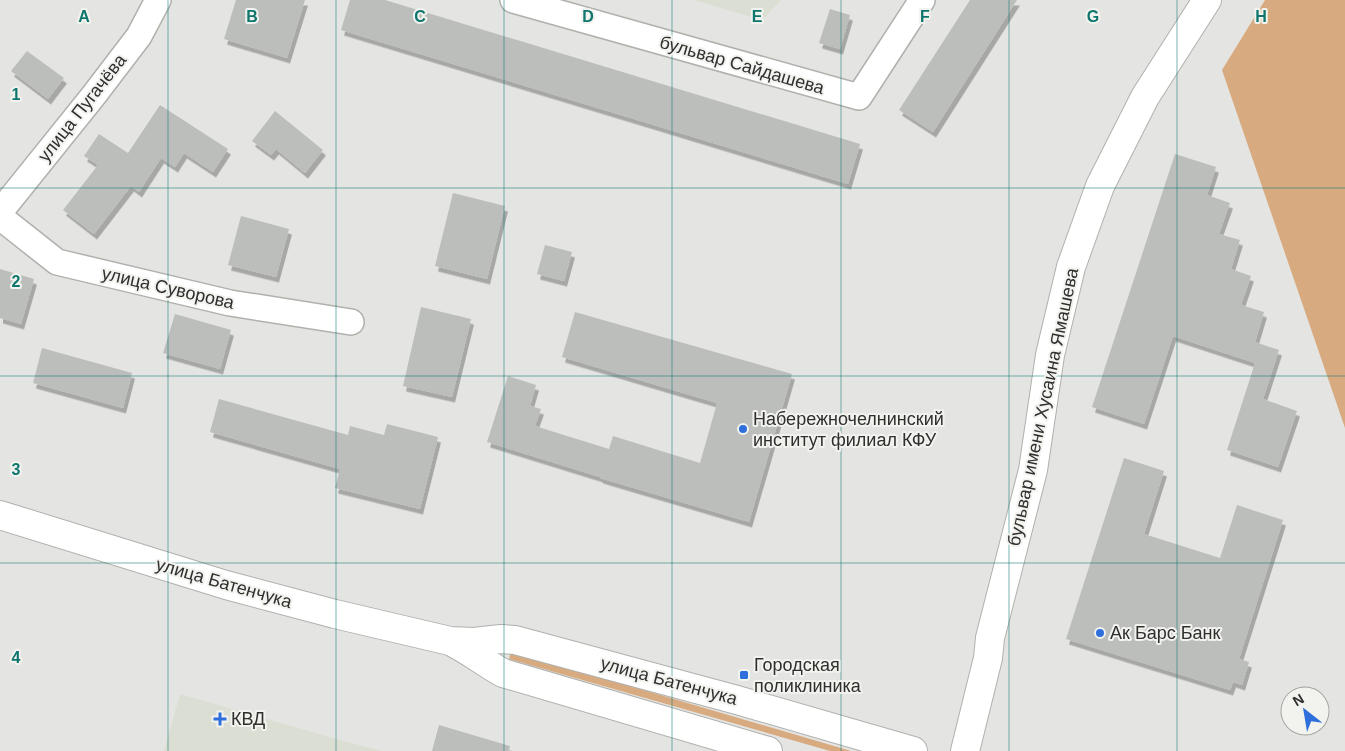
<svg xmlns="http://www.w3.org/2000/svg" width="1345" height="751" font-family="Arial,sans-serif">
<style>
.built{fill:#dbded3}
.green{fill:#d8aa80}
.building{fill:#bbbebb;filter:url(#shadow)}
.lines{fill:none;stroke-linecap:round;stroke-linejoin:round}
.street-casing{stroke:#b0b1ad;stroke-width:28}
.secondary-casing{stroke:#b0b1ad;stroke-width:30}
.street{stroke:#fff;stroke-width:25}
.secondary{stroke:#fff;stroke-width:28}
.grid{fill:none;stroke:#0f766e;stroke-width:1;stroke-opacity:0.55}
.poi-dot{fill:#2e6fdc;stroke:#f2f3ef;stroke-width:2}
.labels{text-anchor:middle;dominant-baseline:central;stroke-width:4;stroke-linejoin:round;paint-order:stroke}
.street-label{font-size:18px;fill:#2f2f2d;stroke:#f2f3ef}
.poi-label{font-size:18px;fill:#2f2f2d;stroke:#f2f3ef;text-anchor:start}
.grid-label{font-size:16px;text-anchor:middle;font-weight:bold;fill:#0f766e;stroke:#f2f3ef;stroke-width:4;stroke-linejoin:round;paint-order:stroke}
</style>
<defs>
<filter id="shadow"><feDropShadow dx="3" dy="5.5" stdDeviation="0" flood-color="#0004"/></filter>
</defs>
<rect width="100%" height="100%" fill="#e4e5e2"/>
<g class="built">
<path d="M693,0h88l-19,20z"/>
<path d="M180,694l164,47 38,10h-218z"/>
</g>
<g class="green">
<path d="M1265,0h80v428l-123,-358z"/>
<path d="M511,651l340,100h-21l-321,-92z"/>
</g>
<g class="building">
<path d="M236,0h69l-18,58 -63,-19z"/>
<path d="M350,0h35l475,144 -12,40 -507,-154z"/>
<path d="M970,0h47l-84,132 -34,-22z"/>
<path d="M830,9l20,6 -10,34 -21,-6z"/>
<path d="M27,51l37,27 -16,21 -37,-28z"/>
<path d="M160,105l68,44 -15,23 -29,-19 -9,14 -14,-9 -22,34 -8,-6 -37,48 -31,-24 35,-45 -14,-9 15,-22 29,19z"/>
<path d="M275,111l48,39 -18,23 -29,-24 -5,6 -19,-14z"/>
<path d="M1175,154l41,13 -9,28 23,8 -11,31 21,6 -9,29 20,7 -10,29 23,7 -9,30 24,8 -16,49 34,12 -19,56 -51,-17 28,-87 -82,-27 -29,88 -52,-17z"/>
<path d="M453,193l52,13 -18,73 -52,-13z"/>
<path d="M241,216l48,13 -13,48 -48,-12z"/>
<path d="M545,245l27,7 -8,29 -27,-7z"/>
<path d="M0,269l34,10 -13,45 -21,-6z"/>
<path d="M421,307l50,12 -19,78 -49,-11z"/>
<path d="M575,312l217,62 -43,148 -149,-44v-1l-113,-35 21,-66 28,9 -6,21 11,3 -6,17 74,23 4,-13 87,27 17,-60 -155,-46z"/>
<path d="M175,314l56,16 -11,39 -57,-16z"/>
<path d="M42,348l90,25 -9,35 -90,-25z"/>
<path d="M219,399l129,36 2,-9 34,9 3,-11 51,13 -18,72 -85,-21 5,-19 -130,-37z"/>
<path d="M1124,458l40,13 -20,63 76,24 17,-53 46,15 -44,139 10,3 -7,23 -9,-3 -3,8 -164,-51z"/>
<path d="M439,725l71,21 -1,5h-77z"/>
</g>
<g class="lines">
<defs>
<g id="street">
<path d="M513,0l346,97 63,-97"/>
<path d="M0,212l94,-117 45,-59 19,-36"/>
<path d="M0,217l57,45 173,41 121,19"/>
</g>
<g id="secondary">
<path d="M0,515l226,70 109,29 115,27 24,1 27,-3 14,1 222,60 176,51"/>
<path d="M452,642c18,9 33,21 51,31l265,78"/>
<path d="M965,751l23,-93 2,-20 43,-168 17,-115 21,-88 29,-81 45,-89 62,-97"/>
</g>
</defs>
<use href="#street" class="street-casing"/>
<use href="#secondary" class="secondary-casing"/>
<use href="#street" class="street"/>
<use href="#secondary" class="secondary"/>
</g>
<path class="grid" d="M168,0v751M336,0v751M504,0v751M672,0v751M841,0v751M1009,0v751M1177,0v751M0,188h1345M0,376h1345M0,563h1345"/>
<g class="poi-dot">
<circle cx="743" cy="429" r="5"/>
<circle cx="1100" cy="633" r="5"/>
<rect x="739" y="670" width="10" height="10" rx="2.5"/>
<path d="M217.5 711.5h5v5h5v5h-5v5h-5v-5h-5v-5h5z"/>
</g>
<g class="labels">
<g class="street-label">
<text transform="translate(742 65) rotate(16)">бульвар Сайдашева</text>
<text transform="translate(82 108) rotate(-52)">улица Пугачёва</text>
<text transform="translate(168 288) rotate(13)">улица Суворова</text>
<text transform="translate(1043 407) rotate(-78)">бульвар имени Хусаина Ямашева</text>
<text transform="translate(224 583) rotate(16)">улица Батенчука</text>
<text transform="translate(669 681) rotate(15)">улица Батенчука</text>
</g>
<g class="poi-label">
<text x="753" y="419">Набережночелнинский<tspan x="753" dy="21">институт филиал КФУ</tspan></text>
<text x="1110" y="633">Ак Барс Банк</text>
<text x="754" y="665">Городская<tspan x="754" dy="21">поликлиника</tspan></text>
<text x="231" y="719">КВД</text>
</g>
</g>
<g class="grid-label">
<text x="84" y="22">A</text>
<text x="252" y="22">B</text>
<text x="420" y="22">C</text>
<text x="588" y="22">D</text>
<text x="757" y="22">E</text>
<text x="925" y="22">F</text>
<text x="1093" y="22">G</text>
<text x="1261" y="22">H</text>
<text x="16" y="100">1</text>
<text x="16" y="287">2</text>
<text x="16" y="475">3</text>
<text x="16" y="663">4</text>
</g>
<g transform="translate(1305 711) rotate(329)"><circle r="24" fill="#f2f3ef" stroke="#a4a5a1"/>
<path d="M0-4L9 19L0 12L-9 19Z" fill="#2e6fdc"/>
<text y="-8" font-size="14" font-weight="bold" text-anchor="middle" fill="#2f2f2d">N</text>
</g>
</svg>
